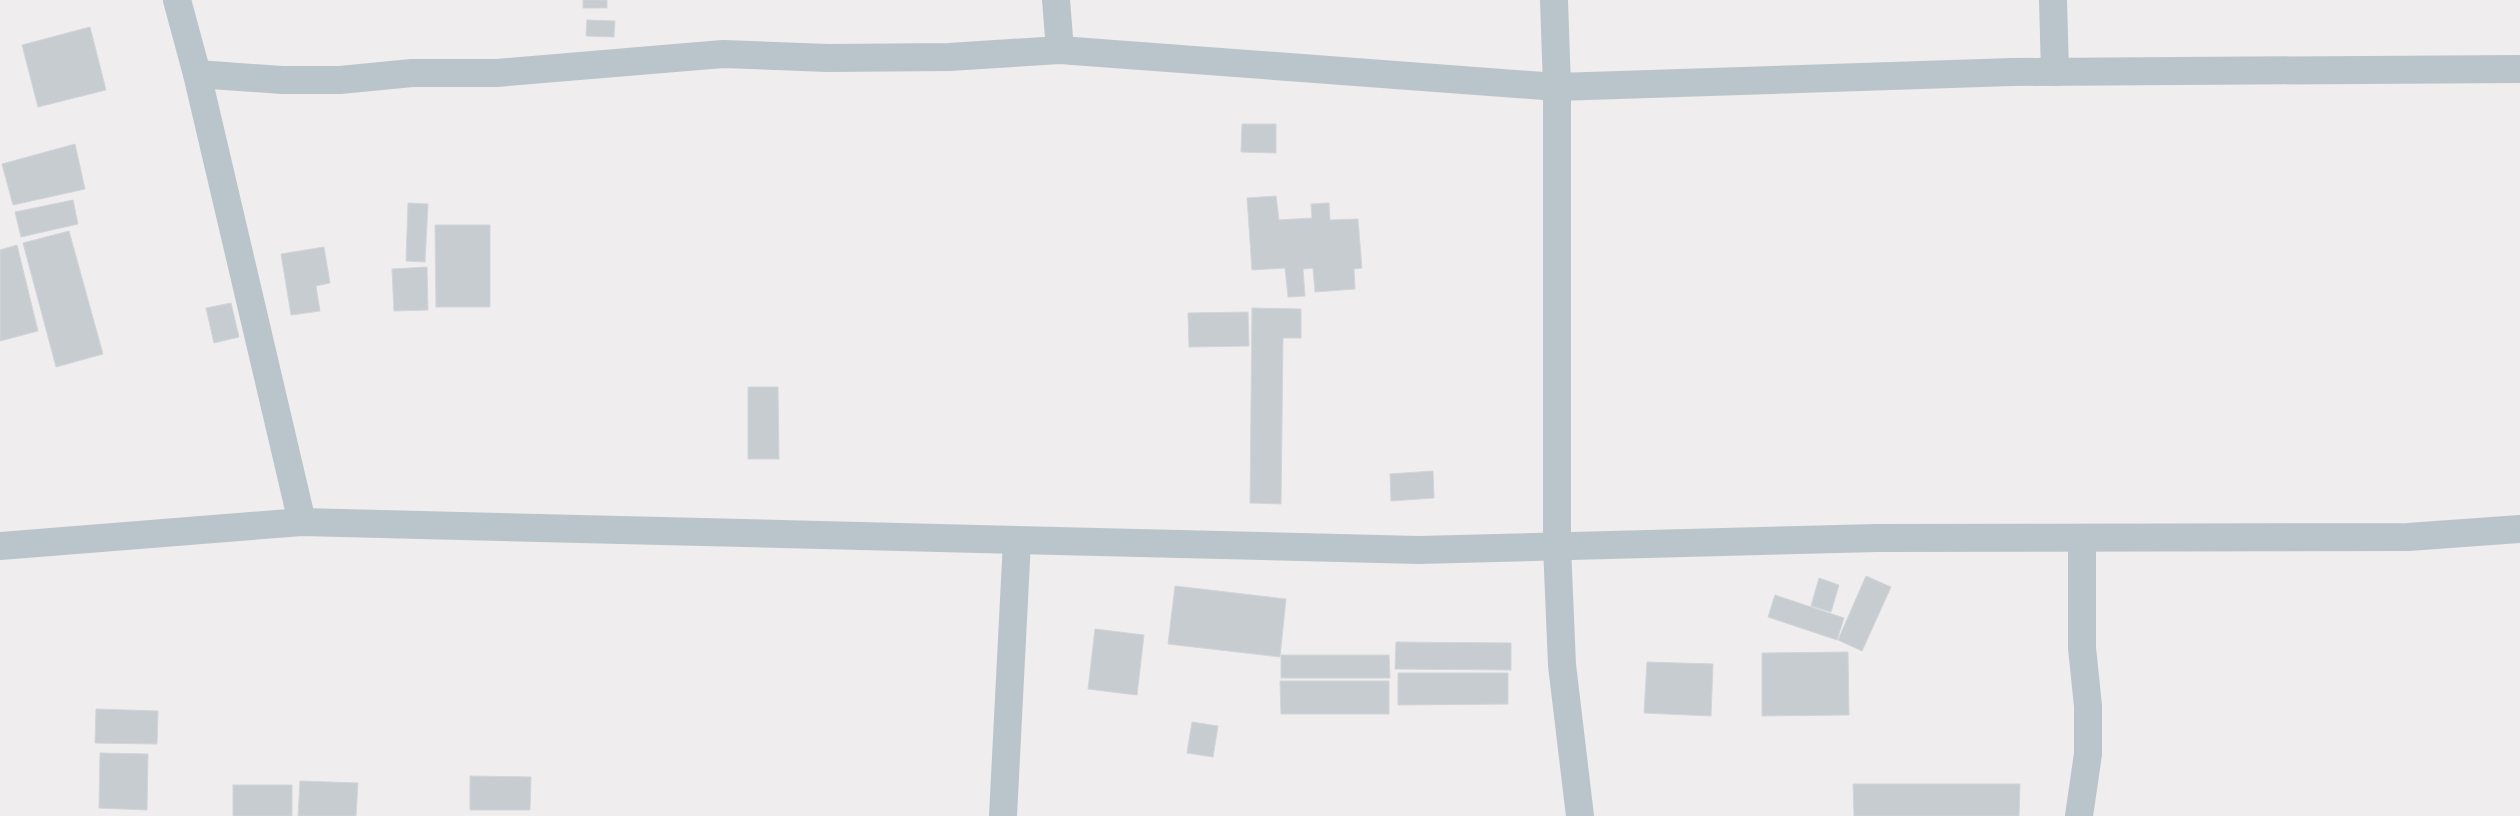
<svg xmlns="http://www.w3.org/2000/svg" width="2520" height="816" font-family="'Titillium Web',sans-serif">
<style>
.building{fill:#c7ccd0;stroke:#d1d5d9}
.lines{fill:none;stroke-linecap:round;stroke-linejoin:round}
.street{stroke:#b9c5cb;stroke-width:28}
</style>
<rect width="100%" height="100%" fill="#f0edee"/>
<g class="building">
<rect x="583" y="0" width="24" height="8"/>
<path d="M587,20l28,1 -1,16 -28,-1z"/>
<path d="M90,27l16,63 -68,17 -16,-62z"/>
<path d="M1242,124h34v29l-35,-1z"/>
<path d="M75,144l10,45 -72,16 -11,-41z"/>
<path d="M1276,196l3,24 33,-2 -1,-14 18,-1 1,17 28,-1 4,49 -8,1 1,20 -40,3 -2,-24 -10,1 2,27 -17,1 -3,-29 -33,2 -5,-72z"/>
<path d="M73,200l5,24 -57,13 -6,-25z"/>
<path d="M408,203l20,1 -3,58 -19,-1z"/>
<path d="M435,225h55v82h-54z"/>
<path d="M69,231l34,123 -47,13 -33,-124z"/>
<path d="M17,245l21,86 -38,10v-91z"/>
<path d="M324,247l6,36 -14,3 4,25 -29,4 -10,-61z"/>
<path d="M427,267l1,43 -34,1 -2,-42z"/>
<path d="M231,303l8,34 -25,6 -8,-35z"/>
<path d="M1252,308l49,1v29h-18l-2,166 -31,-1z"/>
<path d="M1248,312l1,34 -60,1 -1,-34z"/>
<path d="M748,387h30l1,72h-31z"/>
<path d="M1433,471l1,27 -43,3 -1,-27z"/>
<path d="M1866,576l25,11 -29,64 -24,-11z"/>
<path d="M1819,578l20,7 -8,27 -20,-6z"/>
<path d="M1175,586l111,13 -6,58 -112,-13z"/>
<path d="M1775,595l69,23 -7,22 -69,-23z"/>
<path d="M1095,629l49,6 -7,60 -49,-6z"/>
<path d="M1396,642l115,1v27l-116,-1z"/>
<path d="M1848,652l1,63 -87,1v-63z"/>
<path d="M1281,655h108l1,23h-109z"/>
<path d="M1647,662l66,2 -2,52 -67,-3z"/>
<path d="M1398,673h110v31l-110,1z"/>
<path d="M1280,681h109v33h-108z"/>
<path d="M96,709l62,2 -1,33 -62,-1z"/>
<path d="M1192,722l26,4 -5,31 -26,-4z"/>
<path d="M100,753l48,1 -1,56 -48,-2z"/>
<path d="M470,776l61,1 -1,33h-60z"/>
<path d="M300,781l58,2 -2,33h-58z"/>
<path d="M1853,784h167l-1,32h-165z"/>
<rect x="233" y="785" width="59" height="31"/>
</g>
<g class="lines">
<g class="street">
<path d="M177,0l20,74 105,448"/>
<path d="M1056,0l4,50"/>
<path d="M1554,0l3,87v459l5,119 18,151"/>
<path d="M2053,0l2,72"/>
<path d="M197,74l85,6h58l72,-7h85l226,-19 105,4 121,-1 111,-7 497,37 455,-15 508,-3"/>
<path d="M0,546l302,-24 1117,28 458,-12 531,-1 112,-8"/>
<path d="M1003,816l14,-275"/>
<path d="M2079,816l9,-62v-48l-6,-58v-110"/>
</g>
</g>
</svg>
